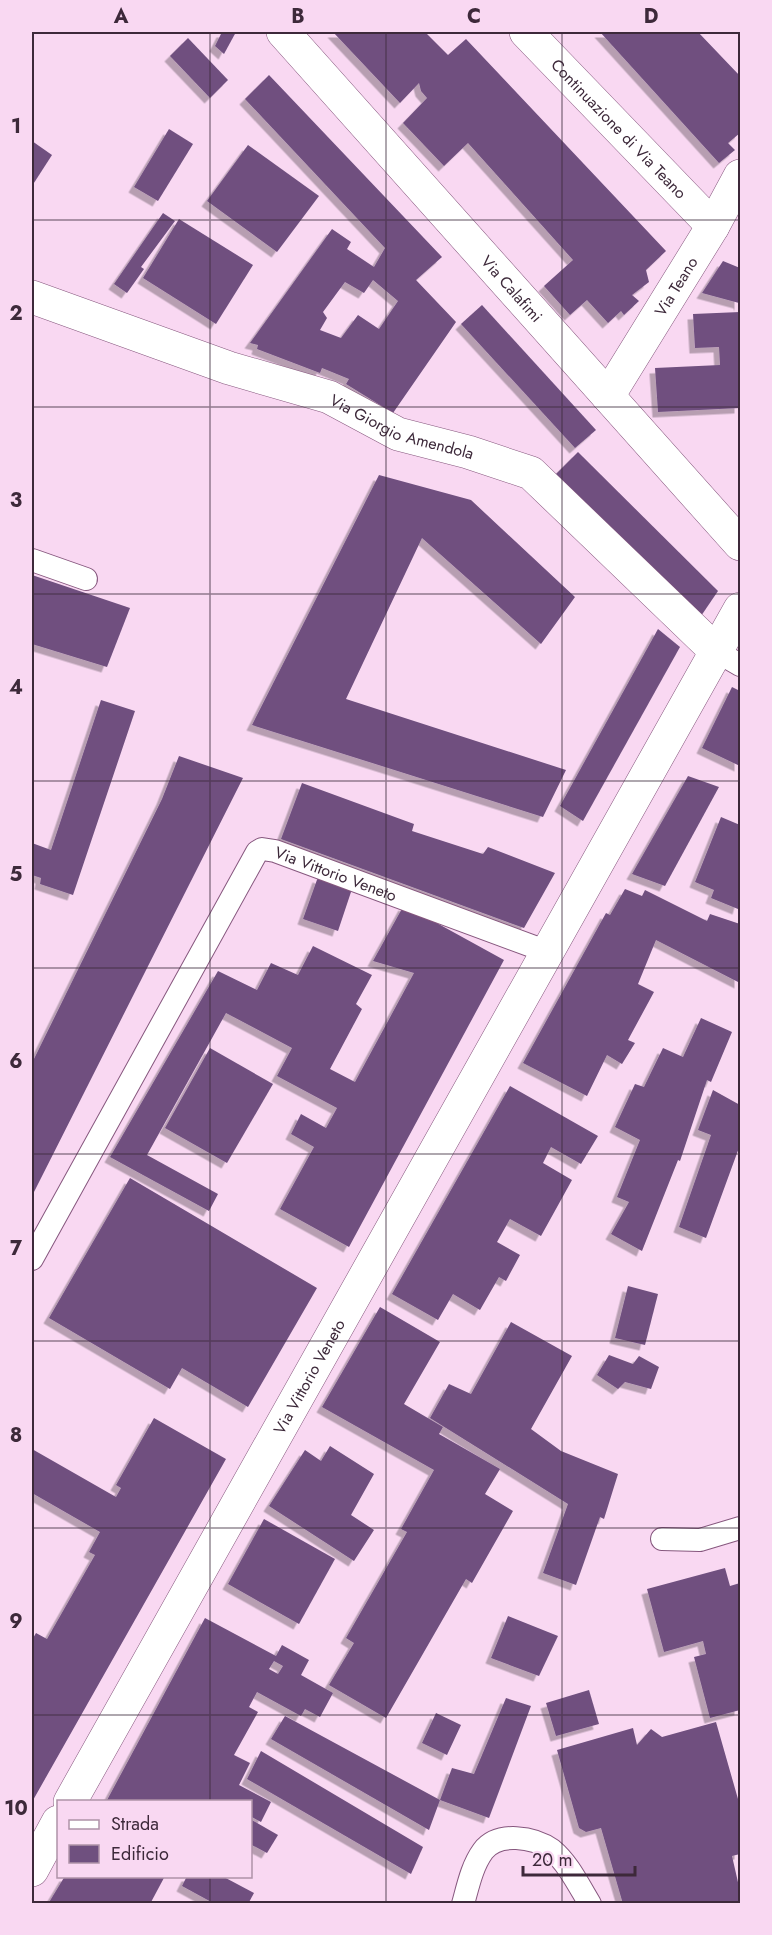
<svg xmlns="http://www.w3.org/2000/svg" width="772" height="1935" font-family="Jost,sans-serif">
<style>
.building{fill:#6f507f;fill-rule:evenodd;filter:url(#shadow)}
.lines{fill:none;stroke-linecap:round;stroke-linejoin:round}
.lane-casing{stroke:#86577e;stroke-width:24}
.street-casing{stroke:#86577e;stroke-width:34}
.lane{stroke:#fff;stroke-width:22}
.street{stroke:#fff;stroke-width:33}
.grid{fill:none;stroke:#3d293a;stroke-width:1.5;stroke-opacity:0.55}
.labels{text-anchor:middle;dominant-baseline:central;stroke-width:6;stroke-linejoin:round;paint-order:stroke}
.street-label{font-size:16px;fill:#3d293a;stroke:#f9d8f2}
.neatline{fill:none;stroke:#3d293a;stroke-width:2}
.grid-label{font-size:20px;text-anchor:middle;font-weight:bold;fill:#3d293a}
</style>
<defs>
<filter id="shadow"><feDropShadow dx="-5.5" dy="5.5" stdDeviation="0" flood-color="#0004"/></filter>
</defs>
<rect width="100%" height="100%" fill="#f9d8f2"/>
<g class="building">
<path d="M222,32h14l-12,22 -9,-8z"/>
<path d="M333,32h92l23,23 18,-16 200,212 -20,19 3,12 -17,13 7,6 -15,14 -3,-4 -13,12 -21,-23 -17,15 -26,-29 29,-26 -105,-117 -24,23 -41,-43 24,-25 -6,-7 -2,-8 -19,20z"/>
<path d="M600,32h98l42,44v57l-12,10 7,7 -16,13z"/>
<path d="M188,38l40,42 -18,18 -40,-42z"/>
<path d="M269,75l173,182 -26,23 40,42 -63,91 -47,-29 3,-5 -27,-11 -2,5 -63,-24 1,-4 -8,-2 82,-114 19,13 -4,7 27,18 11,-19 -140,-149zM373,280l25,21 -19,28 -21,-14 -17,23 -21,-8 7,-12 -4,-6 22,-30 19,11z"/>
<path d="M169,129l24,15 -35,57 -24,-14z"/>
<path d="M32,141l20,14 -20,31z"/>
<path d="M248,145l71,51 -42,56 -70,-51z"/>
<path d="M163,213l12,8 -34,46 3,2 -17,24 -13,-9z"/>
<path d="M179,219l74,46 -37,59 -73,-46z"/>
<path d="M723,261l17,7v38l-1,-3 -37,-10z"/>
<path d="M482,305l114,125 -21,18 -114,-124z"/>
<path d="M740,312v96l-82,4 -3,-44 65,-3 -1,-18 -24,1 -2,-34z"/>
<path d="M578,452l140,139 -19,28 -146,-142z"/>
<path d="M379,475l92,25 104,97 -34,47 -119,-106 -76,161 220,71 -23,47 -291,-92z"/>
<path d="M32,575l98,33 -23,59 -75,-23z"/>
<path d="M658,629l22,18 -97,174 -23,-15z"/>
<path d="M732,687l8,4v75l-38,-18z"/>
<path d="M101,700l34,11 -62,184 -33,-11 1,-6 -9,-3v-32l19,7z"/>
<path d="M179,756l64,22 -209,414 -2,-2v-127l130,-264z"/>
<path d="M688,776l31,11 -54,99 -33,-12z"/>
<path d="M302,783l112,41 -2,7 71,23 5,-7 67,26 -31,55 -243,-89z"/>
<path d="M721,817l19,8v77l-2,7 -27,-11 3,-8 -19,-8z"/>
<path d="M318,877l34,12 -14,42 -35,-12z"/>
<path d="M625,889l17,7 3,-6 62,31 3,-7 30,10v59l-84,-43 -18,44 16,8 -26,48 7,3 -13,21 -15,-9 -20,41 -64,-33 83,-150 4,2z"/>
<path d="M404,905l100,55 -155,287 -69,-38 34,-62 -23,-13 10,-20 25,14 11,-20 -60,-32 15,-28 -66,-35 -79,142 71,39 -9,17 -99,-54 108,-186 39,19 14,-27 27,12 15,-29 59,29 -16,29 6,5 -32,60 25,13 59,-109 -41,-12z"/>
<path d="M701,1018l31,14 -21,50 -4,-2 -27,81 -2,-1 -36,91 -31,-17 18,-32 -12,-5 23,-57 -25,-13 20,-43 9,3 19,-39 20,9z"/>
<path d="M210,1048l63,36 -46,79 -62,-35z"/>
<path d="M510,1086l88,50 -17,28 -30,-17 -8,16 29,17 -31,56 -31,-17 -13,23 23,13 -14,26 -7,-4 -19,33 -27,-16 -15,26 -46,-26z"/>
<path d="M713,1090l27,15v40l-34,93 -27,-11 32,-92 -13,-5z"/>
<path d="M130,1178l187,110 -69,119 -66,-39 -12,21 -121,-71z"/>
<path d="M628,1286l30,8 -13,51 -30,-7z"/>
<path d="M380,1307l60,35 -36,62 39,23 -4,7 61,35 -15,25 28,17 -41,72 -6,-4 -80,139 -57,-33 25,-42 -8,-5 61,-106 -6,-3 33,-59 -112,-63z"/>
<path d="M511,1322l61,34 -41,73 30,22 57,23 -14,45 -4,-2 -24,68 -33,-12 25,-69 -138,-86 19,-34 22,10z"/>
<path d="M609,1355l24,9 6,-8 20,11 -8,22 -26,-7 -7,7 -21,-14z"/>
<path d="M154,1418l72,41 -194,343v-162l4,-7 11,6 48,-84 -6,-3 11,-20 -68,-39v-44l84,48 5,-9 -5,-3z"/>
<path d="M330,1446l44,28 -23,41 23,15 -20,31 -85,-55 36,-56 16,11z"/>
<path d="M264,1519l71,40 -36,65 -71,-40z"/>
<path d="M725,1568l5,18 10,-3v127l-30,8 -16,-61 12,-3 -3,-13 -39,11 -17,-63z"/>
<path d="M508,1616l50,20 -19,40 -48,-18z"/>
<path d="M205,1618l71,38 6,-11 27,15 -8,15 32,18 -13,24 -15,-8 -4,7 -44,-24 -8,15 9,5 -24,43 16,8 -11,22 32,17 -10,20 -11,-6v-14h-144zM274,1661l9,5 -5,8 -9,-5z"/>
<path d="M589,1690l10,34 -43,12 -10,-33z"/>
<path d="M506,1698l25,8 -42,112 -49,-18 -11,30 -158,-91 14,-23 155,84 12,-32 22,6z"/>
<path d="M436,1713l25,12 -14,30 -25,-12z"/>
<path d="M716,1722l24,84v48l-8,2 8,35v13h-117l-22,-76 -15,4 -7,-4 -22,-78 76,-22 4,17 14,-16 11,8z"/>
<path d="M261,1751l162,96 -12,27 -164,-95z"/>
<path d="M250,1819l28,16 -11,18 -17,-9z"/>
<path d="M65,1876h100l-15,28h-102z"/>
<path d="M187,1876h35l32,17 -6,11h-33l-33,-18z"/>
</g>
<g class="lines">
<defs>
<g id="lane">
<path d="M32,560l54,19"/>
<path d="M716,651l24,14"/>
<path id="s1" d="M32,1259l225,-407 5,-3 13,2 273,101"/>
<path d="M662,1539l38,1 40,-12"/>
<path d="M463,1904c5,-18 9,-38 20,-53 15,-20 51,-14 69,-1 16,13 27,36 38,54"/>
</g>
<g id="street">
<path id="s2" d="M283,32l457,512"/>
<path id="s3" d="M526,32l187,194"/>
<path id="s4" d="M32,297l197,71 100,29 69,37 70,18 63,21 185,178"/>
<path id="s5" d="M608,396l105,-170 27,-50"/>
<path id="s6" d="M70,1802l670,-1193"/>
<path d="M32,1870l26,-48"/>
</g>
</defs>
<use href="#lane" class="lane-casing"/>
<use href="#street" class="street-casing"/>
<use href="#lane" class="lane"/>
<use href="#street" class="street"/>
</g>
<path class="grid" d="M210,32v1770M386,32v1872M562,32v1872M32,220h708M32,407h708M32,594h708M32,781h708M32,968h708M32,1154h708M32,1341h708M32,1528h708M32,1715h708M210,1876v28"/>
<g class="labels">
<g class="street-label">
<text stroke="none"><textPath href="#s3" startOffset="134">Continuazione di Via Teano</textPath></text>
<text stroke="none"><textPath href="#s5" startOffset="129">Via Teano</textPath></text>
<text stroke="none"><textPath href="#s2" startOffset="344">Via Calafimi</textPath></text>
<text stroke="none"><textPath href="#s4" startOffset="393">Via Giorgio Amendola</textPath></text>
<text stroke="none"><textPath href="#s1" startOffset="549">Via Vittorio Veneto</textPath></text>
<text stroke="none"><textPath href="#s6" startOffset="488">Via Vittorio Veneto</textPath></text>
</g>
</g>
<rect width="772" height="1935" fill="none" stroke="#f9d8f2" stroke-width="66"/>
<rect x="57" y="1800" width="195" height="78" fill="#f9d8f2" stroke="#ae92a8" stroke-width="1.5"/>
<rect x="69" y="1820" width="30" height="9" fill="#ffffff" stroke="#ae92a8" stroke-width="1.5"/>
<text x="111" y="1830" font-size="18" fill="#3d293a">Strada</text>
<rect x="69" y="1845" width="30" height="18" fill="#6f507f" stroke="#ae92a8" stroke-width="1.5"/>
<text x="111" y="1860" font-size="18" fill="#3d293a">Edificio</text>
<path d="M523 1866v9h112v-9" fill="none" stroke="#3d293a" stroke-width="3"/>
<text x="532" y="1866" font-size="18" fill="#3d293a" stroke="#f9d8f2" stroke-width="4.5" paint-order="stroke">20 m</text>
<rect x="33" y="33" width="706" height="1869" class="neatline"/>
<g class="grid-label">
<text x="121" y="23">A</text>
<text x="298" y="23">B</text>
<text x="474" y="23">C</text>
<text x="651" y="23">D</text>
<text x="16" y="133">1</text>
<text x="16" y="320">2</text>
<text x="16" y="507">3</text>
<text x="16" y="694">4</text>
<text x="16" y="881">5</text>
<text x="16" y="1068">6</text>
<text x="16" y="1255">7</text>
<text x="16" y="1442">8</text>
<text x="16" y="1628">9</text>
<text x="16" y="1815">10</text>
</g>
</svg>
